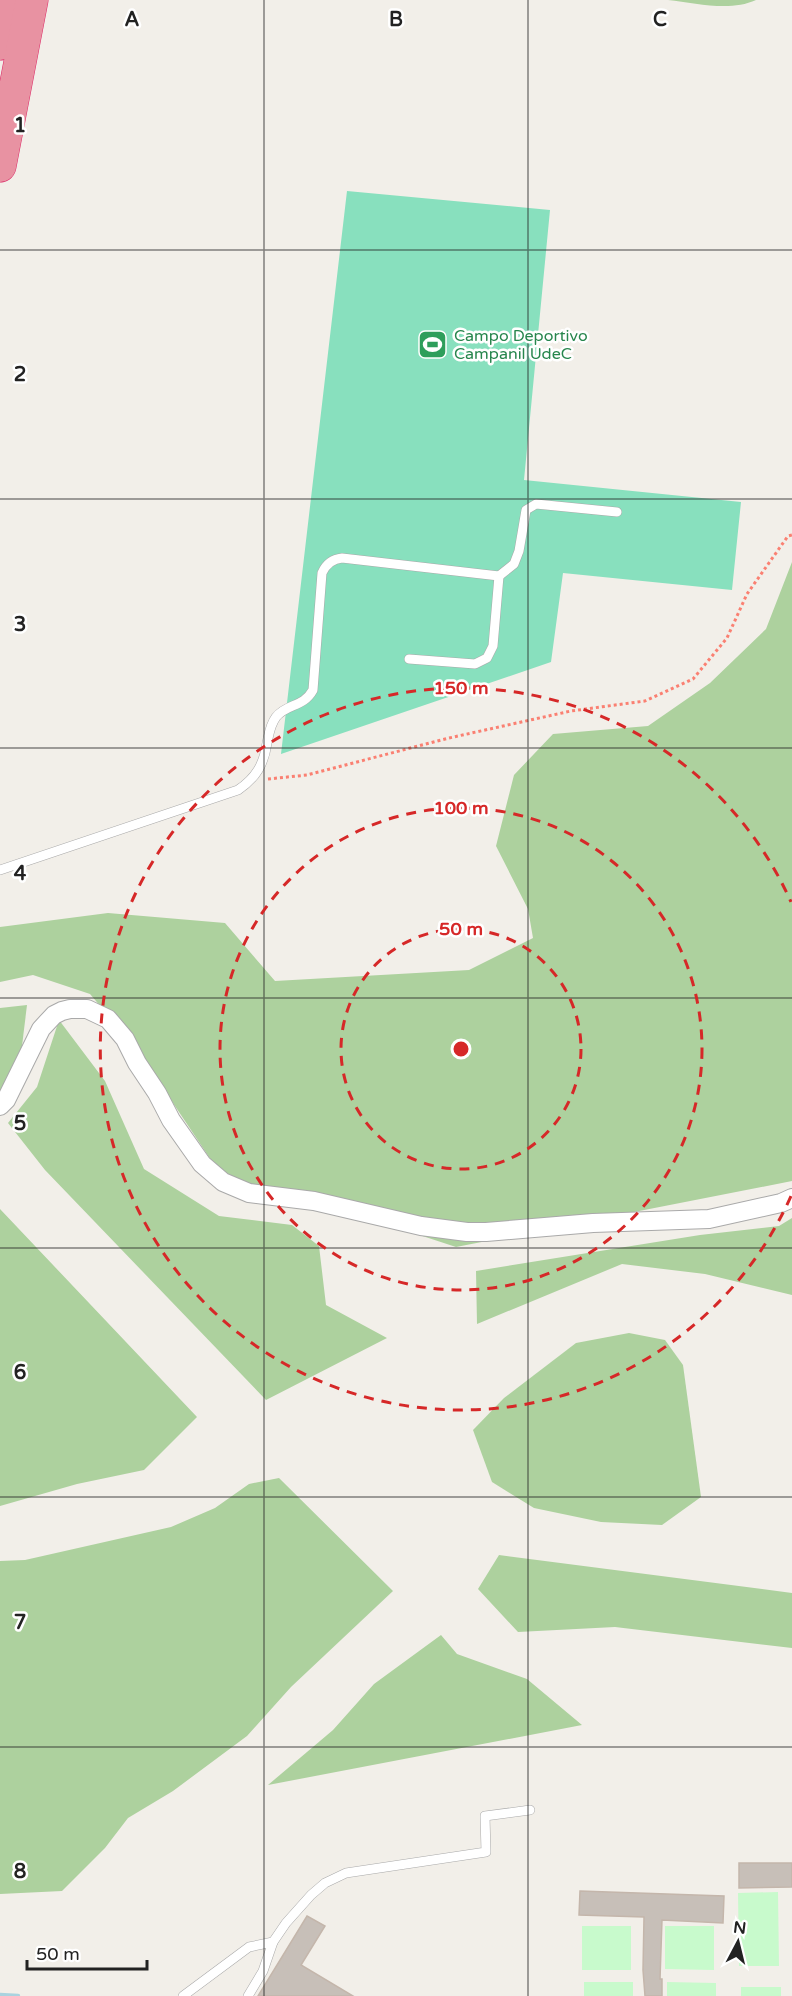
<svg xmlns="http://www.w3.org/2000/svg" width="792" height="1996" font-family="'Varela Round',sans-serif">
<style>
.forest{fill:#add19e}
.park{fill:#c8facc}
.pitch{fill:#88e0be}
.lines{fill:none;stroke-linecap:round;stroke-linejoin:round}
.stream{stroke:#aad3df;stroke-width:4.5}
.building{fill:#c7bfb8;stroke:#c4b6ab;stroke-width:1.5}
.lane-casing{stroke:#a9a9a9;stroke-width:10}
.street-casing{stroke:#a9a9a9;stroke-width:20}
.highway-casing{stroke:#dc2a67;stroke-width:33}
.path{stroke:#fa8072;stroke-width:3;stroke-dasharray:3 3;stroke-linecap:butt}
.lane{stroke:#fff;stroke-width:9}
.street{stroke:#fff;stroke-width:18}
.highway{stroke:#e892a2;stroke-width:32}
.grid{fill:none;stroke:#222;stroke-width:1.5;stroke-opacity:0.55}
.ring{fill:none;stroke:#d62828;stroke-width:3;stroke-dasharray:10 8}
.labels{text-anchor:middle;dominant-baseline:central;stroke-width:5;stroke-linejoin:round;paint-order:stroke}
.leisure-label{font-size:16px;fill:#27864d;stroke:#fff;text-anchor:start}
.grid-label{font-size:20px;text-anchor:middle;font-weight:bold;fill:#222;stroke:#fff;stroke-width:5;stroke-linejoin:round;paint-order:stroke}
.centre{fill:#d62828;stroke:#fff;stroke-width:3}
.ring-label{font-size:18px;text-anchor:middle;font-weight:bold;fill:#d62828;stroke:#fff;stroke-width:5;stroke-linejoin:round;paint-order:stroke}
</style>
<rect width="100%" height="100%" fill="#f2efe9"/>
<g class="forest">
<path d="M668,0h88c-26,12 -60,3 -88,0z"/>
<path d="M792,562v619l-336,66 -122,-40 -105,-20 -92,-138 -47,-55 -57,-19 -33,7v-55l108,-14 117,10 50,58 194,-11 64,-32 -5,-29 -32,-63 18,-71 39,-41 95,-8 62,-43 56,-54z"/>
<path d="M27,1005l-5,41 -12,44 -10,8v-90z"/>
<path d="M59,1020l46,61 39,88 75,47 73,9 27,21 7,59 61,33 -121,62 -221,-230 -37,-47 29,-36z"/>
<path d="M0,1209l197,208 -53,53 -67,14 -77,22z"/>
<path d="M792,1218v77l-87,-21 -83,-10 -145,60 -1,-53 224,-36 79,-9z"/>
<path d="M629,1333l36,7 18,25 18,132 -39,28 -61,-3 -67,-14 -42,-26 -19,-52 31,-32 72,-55z"/>
<path d="M279,1478l114,113 -102,96 -44,49 -74,55 -45,27 -23,30 -43,43 -62,3v-333l25,-1 146,-33 44,-19 34,-24z"/>
<path d="M499,1555l293,38v55l-177,-21 -97,5 -40,-43z"/>
<path d="M441,1635l16,19 70,25 55,46 -314,60 65,-55 41,-46z"/>
</g>
<g class="park">
<path d="M778,1892l1,74h-40l-1,-73z"/>
<rect x="582" y="1926" width="49" height="44"/>
<path d="M665,1926h49v44l-49,-1z"/>
<rect x="584" y="1982" width="49" height="14"/>
<path d="M667,1982l49,1v13h-49z"/>
<rect x="741" y="1987" width="40" height="9"/>
</g>
<path class="pitch" d="M347,191l203,19 -26,270 217,22 -9,88 -169,-17 -12,89 -270,92z"/>
<g class="lines">
<path class="stream" d="M0,1995l18,1"/>
</g>
<g class="building">
<path d="M739,1863h53v24l-53,1z"/>
<path d="M580,1891l144,5 -1,27 -61,-3 -2,59h2v17h-17l-2,-26 1,-53 -65,-2z"/>
<path d="M307,1916l18,10 -24,39 52,31h-95z"/>
</g>
<g class="lines">
<defs>
<g id="lane">
<path d="M409,659l66,5 12,-6 6,-12 6,-70"/>
<path d="M0,870l238,-80c18,-12 26,-26 29,-47 2,-9 3,-18 9,-26 11,-14 27,-9 37,-27l9,-117c4,-9 10,-14 20,-15l157,18 15,-12 5,-13 7,-41 10,-6 81,8"/>
<path d="M183,1996l66,-49 24,-5"/>
<path d="M248,1996l15,-25 10,-29 13,-19 25,-28 14,-12 21,-10 140,-21 -1,-36 45,-6"/>
</g>
<path id="street" d="M0,1106l6,-6 35,-71 13,-14 8,-4 8,-2h17l21,10 17,20 12,24 20,30 14,27 31,44 21,18 26,11 65,8 107,25 46,6h19l107,-9 116,-4 72,-16 11,-5"/>
<g id="highway">
<path d="M0,44l8,-44"/>
<path d="M0,166l32,-166"/>
</g>
</defs>
<use href="#lane" class="lane-casing"/>
<use href="#street" class="street-casing"/>
<use href="#highway" class="highway-casing"/>
<path class="path" d="M268,779l39,-4 142,-37 122,-27 74,-10 48,-22 34,-41 20,-44 41,-58 4,-1"/>
<use href="#lane" class="lane"/>
<use href="#street" class="street"/>
<use href="#highway" class="highway"/>
</g>
<path class="grid" d="M264,0v1996M528,0v1996M0,250h792M0,499h792M0,748h792M0,998h792M0,1248h792M0,1497h792M0,1747h792"/>
<g class="ring">
<circle cx="461" cy="1049" r="120"/>
<circle cx="461" cy="1049" r="241"/>
<path d="M791 1196A361 361 0 1 1 791 902"/>
</g>
<defs>
<symbol id="stadium-square" viewBox="-11 -11 22 22"><rect x="-9" y="-9" width="18" height="18" rx="4" fill="#2e9e5b" stroke="#fff"/><path d="M0-5a6.5 5 0 1 0 0 10a6.5 5 0 1 0 0-10ZM-3.5-1.8h7v3.6h-7Z" fill="#fff"/></symbol>
</defs>
<g fill-rule="evenodd">
<use href="#stadium-square" x="416" y="328" width="33" height="33"/>
</g>
<g class="labels">
<g class="leisure-label">
<text x="454" y="336">Campo Deportivo<tspan x="454" dy="18">Campanil UdeC</tspan></text>
</g>
</g>
<g class="grid-label">
<text x="132" y="26">A</text>
<text x="396" y="26">B</text>
<text x="660" y="26">C</text>
<text x="20" y="132">1</text>
<text x="20" y="381">2</text>
<text x="20" y="631">3</text>
<text x="20" y="880">4</text>
<text x="20" y="1130">5</text>
<text x="20" y="1379">6</text>
<text x="20" y="1629">7</text>
<text x="20" y="1878">8</text>
</g>
<circle cx="461" cy="1049" r="9" class="centre"/>
<g class="ring-label">
<text x="461" y="694">150 m</text>
<text x="461" y="814">100 m</text>
<text x="461" y="935">50 m</text>
</g>
<g transform="translate(738 1942) rotate(7)" stroke="#ffffff" stroke-width="4.5" paint-order="stroke">
<path d="M0-4.5L10 22L0 15L-10 22Z" fill="#222222"/>
<text y="-9" font-size="16" font-weight="bold" text-anchor="middle" fill="#222222">N</text>
</g>
<path d="M27 1960v9h120v-9" fill="none" stroke="#222222" stroke-width="3"/>
<text x="36" y="1960" font-size="18" fill="#222222" stroke="#ffffff" stroke-width="4.5" paint-order="stroke">50 m</text>
</svg>
